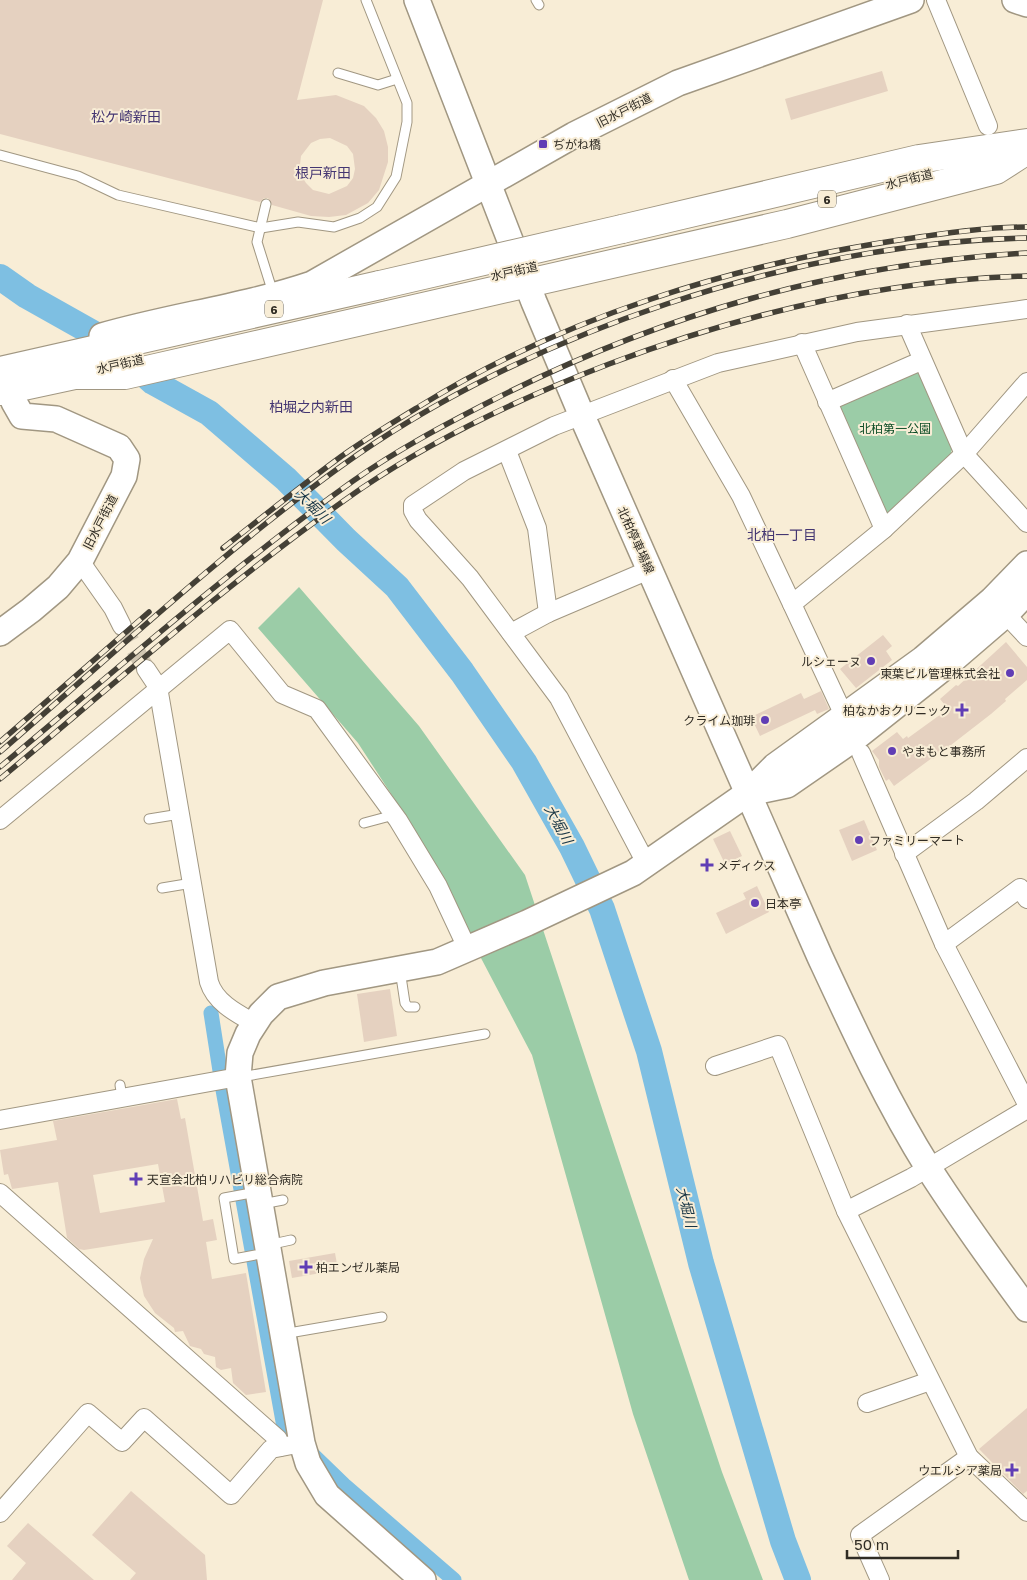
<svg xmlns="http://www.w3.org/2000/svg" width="1027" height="1580" font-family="'Golos Text','Noto Sans JP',sans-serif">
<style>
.green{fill:#9bcca7}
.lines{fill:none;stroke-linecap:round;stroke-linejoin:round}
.canal{stroke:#7ebfe2;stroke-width:15}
.river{stroke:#7ebfe2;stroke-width:26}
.building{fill:#e5d1c0;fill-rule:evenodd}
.street-tunnel{stroke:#d0c6b2;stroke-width:18;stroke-dasharray:18 9;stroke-linecap:butt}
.lane-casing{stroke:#a19782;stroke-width:11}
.street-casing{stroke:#a19782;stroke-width:20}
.secondary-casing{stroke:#a19782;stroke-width:28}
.highway-casing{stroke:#a19782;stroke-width:30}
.lane{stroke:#fff;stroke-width:9}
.street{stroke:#fff;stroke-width:18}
.secondary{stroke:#fff;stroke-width:25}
.highway{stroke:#fff;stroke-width:28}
.rail-casing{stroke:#444036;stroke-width:5.5}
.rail{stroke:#f8edd6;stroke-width:4;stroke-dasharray:11;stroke-linecap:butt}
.highway-bridge-casing{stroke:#a19782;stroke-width:30;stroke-linecap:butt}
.highway-bridge{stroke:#fff;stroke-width:28}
.poi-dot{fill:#603db5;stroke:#f8edd6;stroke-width:2}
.labels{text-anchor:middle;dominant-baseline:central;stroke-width:4;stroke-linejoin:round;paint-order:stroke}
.shield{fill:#f8edd6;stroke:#6c6659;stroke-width:1}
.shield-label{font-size:11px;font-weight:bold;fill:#302c24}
.street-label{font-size:12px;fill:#302c24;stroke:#f8edd6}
.poi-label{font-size:12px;fill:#302c24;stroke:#f8edd6;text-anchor:start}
.park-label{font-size:12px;fill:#0c4d26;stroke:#f8edd6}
.neighbourhood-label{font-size:14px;fill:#443672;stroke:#f8edd6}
.water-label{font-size:14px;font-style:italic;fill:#163444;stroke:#f8edd6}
</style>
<rect width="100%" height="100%" fill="#f8edd6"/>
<g class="green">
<path d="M913,369l5,3 34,77 -2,7 -60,59 -6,-1 -47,-107z"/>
<path d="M299,587l120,139 106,149 197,597 41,108h-74l-56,-166 -101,-359 -122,-232 -52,-80 -100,-115z"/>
</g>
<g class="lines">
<path class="canal" d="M211,1013l12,77 61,337 60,58 110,95"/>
<path class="river" d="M0,277l27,19 80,45 46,41 56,31 77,66 60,61 51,47 65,85 62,90 48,85 30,62 47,142 52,212 82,278 15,39"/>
</g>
<g class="building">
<path d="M0,0h323l-26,100 39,-5 28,11 12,12 8,13 4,16v15l-9,28 -11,13 -22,12 -17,2 -18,-1 -39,-11 -4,-7h-4l-4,4 -260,-68zM330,138l17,8 6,8 2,15 -2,9 -6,8 -18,8 -16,-4 -7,-7 -5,-8 -1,-10 1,-9 10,-13 9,-4z"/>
<path d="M882,71l6,20 -97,29 -6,-21z"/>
<path d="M883,635l9,11 -6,5 6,9 -36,28 -16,-19z"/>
<path d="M1006,642l21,25v13l-22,19 1,2 -15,13 -58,45 -1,-1 -38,28 -5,-7 -3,2 -7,-14v-7l-7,-9 25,-19 6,7 4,-3 1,2 40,-29 -8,-10 16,-14 2,1z"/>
<path d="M821,691l8,18 -12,5 -2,-4 -55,26 -9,-19 50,-24 3,6z"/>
<path d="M864,820l13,30 -25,11 -13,-31z"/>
<path d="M730,831l12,25 -17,8 -12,-25z"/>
<path d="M757,886l12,26 -43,22 -10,-21 30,-14 -3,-6z"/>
<path d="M390,989l7,47 -33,6 -7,-48z"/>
<path d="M177,1099l4,20 4,-1 18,103 10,-2 4,21 -11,2 6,37 34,-6 20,119 -20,3 -13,-12 -2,-15 -10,2 -5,-3 -1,-10 -11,-3 -3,-5 -11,-3 -7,-15 -8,1 -1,-4 -19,-15 -11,-17 -4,-18 4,-19 9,-20 -69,11 -5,-1 -12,-11 -9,-56 -46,7 -4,-15 -4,1 -4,-25 57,-10 -4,-19zM158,1164l7,38 -65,11 -7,-38z"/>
<path d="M335,1253l3,17 -46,8 -3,-17z"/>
<path d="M1027,1408v83l-4,3 -44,-45z"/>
<path d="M131,1491l74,64 2,25h-77l6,-7 -44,-38z"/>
<path d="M28,1523l66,57h-82l14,-17 -19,-17z"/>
</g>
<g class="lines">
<path class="street-tunnel" d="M122,626l24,43"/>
<defs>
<g id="lane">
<path d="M536,0l3,5"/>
<path d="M338,73l40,12 19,-6"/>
<path d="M0,155l78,21 40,19 143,33 37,-6 36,5 26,-9 17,-11 19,-30 11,-55v-19l-41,-103"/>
<path d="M266,204l-9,38 16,51"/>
<path d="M149,819l31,-5"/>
<path d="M364,823l30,-8"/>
<path d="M162,888l30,-5"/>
<path d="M400,970l5,33 3,4h7"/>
<path d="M241,1077l244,-43"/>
<path d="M120,1085l2,12"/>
<path d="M257,1192l-33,6 10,61 32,-6"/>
<path d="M262,1204l21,-4"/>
<path d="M268,1245l23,-5"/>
<path d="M283,1334l99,-17"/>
</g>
<g id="street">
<path d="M936,0l52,126"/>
<path d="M907,324l57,130 63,69"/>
<path d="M802,343l82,186"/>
<path d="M673,379l68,117 51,108 92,-75 80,-75 63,-72"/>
<path d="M827,402l94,-41"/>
<path d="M507,451l30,77 11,85"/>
<path d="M80,561l33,47 9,18"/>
<path d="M792,604l49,105"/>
<path d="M998,606l29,31"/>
<path d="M511,633l37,-20 101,-43"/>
<path d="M146,669l12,18 51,295c6,20 27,31 45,41"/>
<path d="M861,753l83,191 76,-56 7,11"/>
<path d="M0,820l230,-190 52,64 35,15 81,111 40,66 30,64"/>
<path d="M904,854l72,-53 51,-43"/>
<path d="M647,865l-88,-167 -89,-120 -52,-58 -5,-9v-6l51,-34 90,-45 164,-63 139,-31 170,-23"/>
<path d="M944,944l83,160"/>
<path d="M715,1066l63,-21 68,166 123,246 58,55"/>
<path d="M0,1120l238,-43"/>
<path d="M0,1193l278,246 2,8"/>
<path d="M846,1211l65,-33 116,-69"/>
<path d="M867,1403l63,-22"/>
<path d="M0,1513l88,-100 34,29 22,-24 87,77 40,-46 31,-6"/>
<path d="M880,1580l-20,-45 109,-78"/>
</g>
<g id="secondary">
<path d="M417,0l117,302 48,114 238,541c33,71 67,145 109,212 31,48 64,94 98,140"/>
<path d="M1015,0l12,4"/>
<path d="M102,336c69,-20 142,-29 210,-52l262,-149 104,-52 233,-83"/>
<path d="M0,633l31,-23 27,-23 22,-26 44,-85 3,-17 -8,-12 -63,-28 -34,-3 -8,-14 -12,-31"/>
<path d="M748,793l39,-8 68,-47 87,-69 64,-55 21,-22"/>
<path d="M423,1580l-96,-85 -19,-32 -6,-20 -64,-366 2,-24 8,-19 13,-20 17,-17 46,-14 113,-21 90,-39 106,-50 115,-80 27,-27 148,-107 69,-59 35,-36"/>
</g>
<g id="highway">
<path d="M622,229l297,-70 108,-16"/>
<path d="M0,371l380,-86"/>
<path d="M76,375h49l662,-151 209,-54 31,-20"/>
<path d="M0,391l93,-20"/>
</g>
</defs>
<use href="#lane" class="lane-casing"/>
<use href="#street" class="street-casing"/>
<use href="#secondary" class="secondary-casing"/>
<use href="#highway" class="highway-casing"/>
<use href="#lane" class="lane"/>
<use href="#street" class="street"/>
<use href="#secondary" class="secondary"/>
<use href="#highway" class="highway"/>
<defs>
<g id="rail">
<path d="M223,548c37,-29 74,-59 112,-87 27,-20 57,-38 85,-55 144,-89 313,-141 479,-166 42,-6 86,-13 128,-13"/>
<path d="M0,742l149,-130"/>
<path d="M0,752c112,-97 220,-198 340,-285 185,-134 459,-225 687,-229"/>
<path d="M0,767c116,-97 230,-198 353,-286 44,-31 91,-56 138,-80 170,-87 345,-137 536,-148"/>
<path d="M0,779c119,-99 235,-203 362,-291 77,-52 161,-91 247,-124 133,-50 275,-84 418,-88"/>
</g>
</defs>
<use href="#rail" class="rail-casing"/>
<use href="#rail" class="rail"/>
<defs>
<path id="highway-bridge" d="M380,285l242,-56"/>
</defs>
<use href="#highway-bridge" class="highway-bridge-casing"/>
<use href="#highway-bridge" class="highway-bridge"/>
</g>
<g class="poi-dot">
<rect x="538" y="139" width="10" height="10" rx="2.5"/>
<circle cx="871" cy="661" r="5"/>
<circle cx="1010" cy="673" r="5"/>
<path d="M959.5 702.5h5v5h5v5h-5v5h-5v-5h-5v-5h5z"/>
<circle cx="765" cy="720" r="5"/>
<circle cx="892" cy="751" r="5"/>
<circle cx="859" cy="840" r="5"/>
<path d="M704.5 857.5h5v5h5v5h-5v5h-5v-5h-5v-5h5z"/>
<circle cx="755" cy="903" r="5"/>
<path d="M133.5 1171.5h5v5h5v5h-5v5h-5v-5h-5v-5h5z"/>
<path d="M303.5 1259.5h5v5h5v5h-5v5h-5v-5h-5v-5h5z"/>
<path d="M1009.5 1462.5h5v5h5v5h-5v5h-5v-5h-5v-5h5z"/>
</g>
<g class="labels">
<g class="shield">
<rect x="818" y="190.5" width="18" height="17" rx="4"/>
<rect x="265" y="300.5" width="18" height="17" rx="4"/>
</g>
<g class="shield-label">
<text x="827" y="199">6</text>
<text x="274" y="309">6</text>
</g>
<g class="street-label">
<text transform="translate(624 110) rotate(-27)">旧水戸街道</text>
<text transform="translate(909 179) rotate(-14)">水戸街道</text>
<text transform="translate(514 271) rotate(-13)">水戸街道</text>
<text transform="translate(120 364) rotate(-13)">水戸街道</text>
<text transform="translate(100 522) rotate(-63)">旧水戸街道</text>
<text transform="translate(636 540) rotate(66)">北柏停車場線</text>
</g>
<g class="poi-label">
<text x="553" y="144">ぢがね橋</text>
<text x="861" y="661" text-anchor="end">ルシェーヌ</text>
<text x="1000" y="673" text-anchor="end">東葉ビル管理株式会社</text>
<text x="951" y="710" text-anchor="end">柏なかおクリニック</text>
<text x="755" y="720" text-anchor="end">クライム珈琲</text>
<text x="902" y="751">やまもと事務所</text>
<text x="869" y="840">ファミリーマート</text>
<text x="717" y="865">メディクス</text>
<text x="765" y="903">日本亭</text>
<text x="147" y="1179">天宣会北柏リハビリ総合病院</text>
<text x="316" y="1267">柏エンゼル薬局</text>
<text x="1002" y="1470" text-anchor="end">ウエルシア薬局</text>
</g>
<g class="park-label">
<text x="895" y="428">北柏第一公園</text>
</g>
<g class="neighbourhood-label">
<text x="126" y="116">松ケ崎新田</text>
<text x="323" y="172">根戸新田</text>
<text x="311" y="406">柏堀之内新田</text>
<text x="782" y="534">北柏一丁目</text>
</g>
<g class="water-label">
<text transform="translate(313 506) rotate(44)">大堀川</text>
<text transform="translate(559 824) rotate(61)">大堀川</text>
<text transform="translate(687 1207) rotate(76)">大堀川</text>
</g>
</g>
<path d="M847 1550v8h111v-8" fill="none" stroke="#302c24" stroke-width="2.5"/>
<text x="854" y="1550" font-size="15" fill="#302c24" stroke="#f8edd6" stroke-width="4" paint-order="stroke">50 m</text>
</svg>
